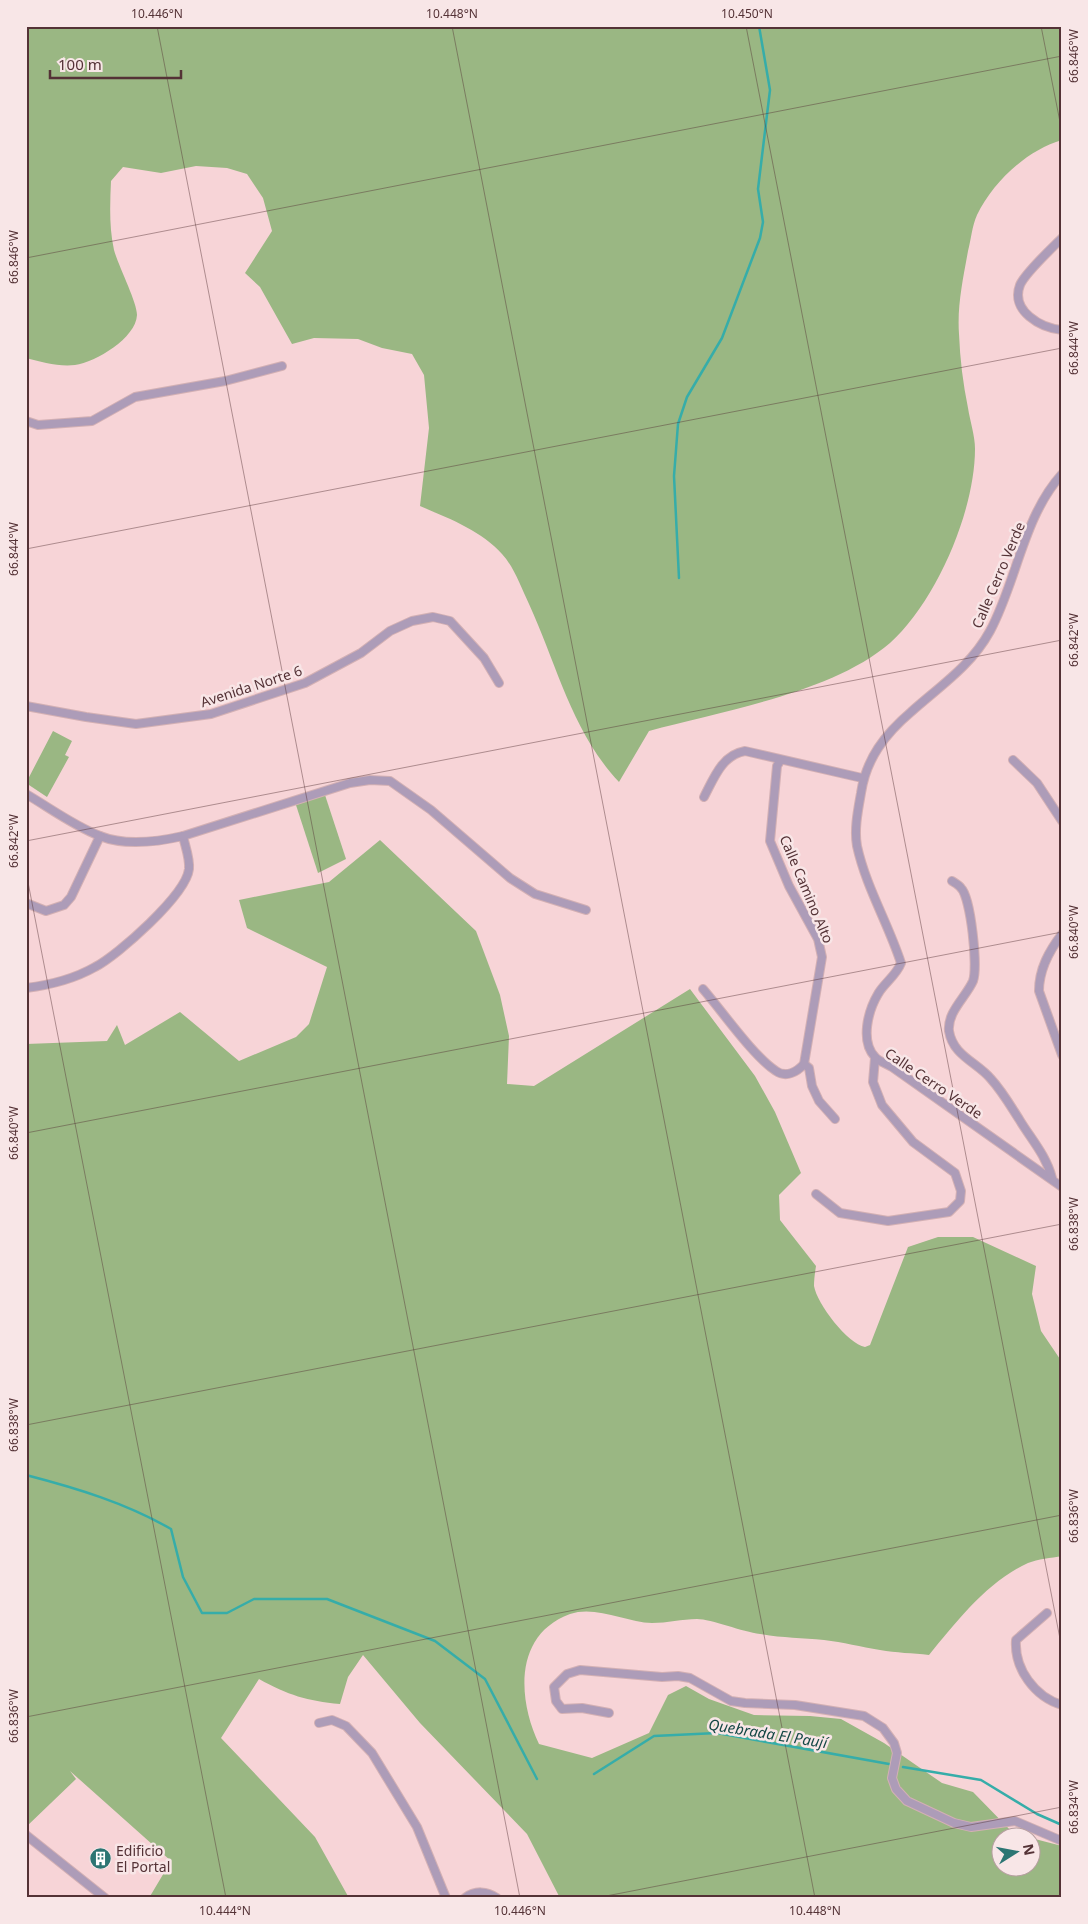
<svg xmlns="http://www.w3.org/2000/svg" width="1088" height="1924" font-family="'Noto Sans',sans-serif">
<style>
.green{fill:#9ab783}
.lines{fill:none;stroke-linecap:round;stroke-linejoin:round}
.stream{stroke:#36ada9;stroke-width:2.5}
.minor-casing{stroke:#d3b0b4;stroke-width:10}
.minor{stroke:#ad9cb8;stroke-width:8}
.ticks{fill:none;stroke:#543236;stroke-width:1;stroke-opacity:0.45}
.labels{text-anchor:middle;dominant-baseline:central;stroke-width:5;stroke-linejoin:round;paint-order:stroke}
.street-label{font-size:14px;fill:#543236;stroke:#f8e6e7}
.poi-label{font-size:14px;fill:#543236;stroke:#f8e6e7;text-anchor:start}
.water-label{font-size:15px;font-style:italic;fill:#134745;stroke:#f8e6e7}
.neatline{fill:none;stroke:#543236;stroke-width:2}
.ticks-label{font-size:12px;text-anchor:middle;fill:#543236}
</style>
<rect width="100%" height="100%" fill="#f7d4d7"/>
<g class="green">
<path d="M26,26h1036v114c-35,10 -69,42 -85,75 -5,11 -6,25 -9,36 -5,28 -11,55 -9,83 1,25 4,50 9,74 2,13 7,28 7,41 0,62 -39,153 -85,194 -58,50 -168,68 -241,88l-30,51c-47,-50 -62,-117 -90,-178 -8,-17 -15,-37 -27,-50 -20,-23 -54,-36 -82,-48l9,-78 -5,-53 -12,-21 -30,-6 -24,-9 -44,-1 -22,6 -32,-57 -15,-14 27,-42 -9,-33 -16,-24 -20,-6 -31,-2 -35,7 -38,-6 -12,14c-1,23 -2,46 3,69 4,15 23,52 23,65 -1,23 -41,47 -62,50 -16,2 -34,-3 -49,-7z"/>
<path d="M53,731l19,10 -7,14 4,2 -22,40 -21,-14z"/>
<path d="M325,795l21,64 -28,14 -22,-68z"/>
<path d="M380,840l96,91 24,64 9,41 -2,48 27,2 156,-97 65,87 20,36 26,61 -22,22 1,25 36,46c-1,6 -2,14 -2,20 3,18 34,58 51,61l5,-2 38,-98 30,-10h35l63,29 -4,28 9,37 21,31v194c-11,2 -24,3 -34,7 -40,18 -72,59 -99,92 -16,-2 -33,-2 -49,-5 -19,-3 -37,-8 -56,-10 -22,-2 -43,-2 -64,-6 -17,-2 -49,-15 -63,-15 -15,0 -30,4 -45,4 -26,-1 -57,-18 -82,-9 -57,21 -52,86 -31,130l53,14 57,-25 19,-38 18,-9 23,13 45,16 56,1 31,3 43,24 58,40 31,9 40,41 13,3h-26v30h30l1,-28 31,8v52h-18l-1,-3 -35,3h-448l-33,-64 -107,-111 -57,-68 -15,22 -8,27c-33,-3 -52,-9 -81,-25l-38,59 94,99 34,61h-200l22,-37 -101,-90 6,8 -50,48v-783l81,-3 10,-16 8,20 55,-33 59,49 57,-24 13,-13 18,-57 -80,-39 -8,-28 90,-18z"/>
</g>
<g class="lines">
<g class="stream">
<path d="M679,578l-5,-102 4,-52 9,-27 35,-59 38,-100 3,-16 -5,-33 12,-99 -11,-64"/>
<path d="M26,1475c50,13 100,28 145,54l12,48 19,36h25l27,-14h73l108,42 50,38 52,100"/>
<path d="M903,1767l78,13 56,34 25,11"/>
<path d="M594,1774l60,-38 63,-3 172,31"/>
</g>
<defs>
<g id="minor">
<path d="M1062,238c-10,10 -37,35 -42,47 -10,26 21,43 42,45"/>
<path d="M26,421l12,4 54,-4 43,-24 90,-16 57,-15"/>
<path d="M1062,474c-39,43 -45,107 -72,157 -19,35 -50,55 -79,81 -26,22 -45,47 -50,81 -3,17 -7,36 -4,53 9,41 31,77 44,117 -5,13 -17,20 -23,31 -10,17 -18,47 -3,63 3,4 12,7 17,10l170,120"/>
<path d="M26,706l60,11 50,7 75,-10 94,-31 56,-30 29,-22 22,-10 21,-4 17,4 34,37 15,25"/>
<path d="M1013,760l24,23 25,38"/>
<path d="M26,794c24,14 48,32 74,42 25,10 57,6 83,0 2,10 7,22 6,33 -3,26 -71,86 -94,98 -21,12 -45,18 -69,21"/>
<path d="M704,797c10,-19 18,-42 41,-46l117,27"/>
<path d="M183,836l167,-53 20,-3 20,1 41,29 79,68 25,16 51,16"/>
<path d="M952,881c3,2 7,4 9,7 10,10 17,79 12,93 -7,16 -26,31 -24,50 4,25 28,31 42,48 11,12 19,26 28,40 12,20 27,36 33,59"/>
<path d="M26,903l20,8 18,-6 7,-8 29,-61"/>
<path d="M1062,934c-13,17 -23,35 -23,57l23,64"/>
<path d="M703,989c19,22 51,68 73,82 10,7 21,1 28,-7l18,-107 -4,-18 -29,-53 -19,-45 7,-75 3,-5"/>
<path d="M804,1064l5,4 3,18 7,15 16,18"/>
<path d="M816,1194l24,19 48,8 61,-9 11,-11 1,-10 -6,-18 -42,-31 -31,-37 -9,-23 2,-24"/>
<path d="M1047,1613l-31,27c-2,29 19,57 46,65"/>
<path d="M609,1713l-27,-5 -20,1 -6,-8 -2,-14 13,-13 13,-4 82,7 16,-1 12,2 41,23 14,2 50,2 69,11 19,12 11,15 3,10 -5,25 4,11 11,12 47,22 17,4 44,-6 47,20"/>
<path d="M319,1723l13,-3 14,6 26,27 45,74 29,71"/>
<path d="M26,1835l79,63"/>
<path d="M465,1898c10,-8 22,-7 32,0"/>
</g>
</defs>
<use href="#minor" class="minor-casing"/>
<use href="#minor" class="minor"/>
</g>
<path class="ticks" d="M157,26l363,1872M452,26l363,1872M746,26l316,1623M1041,26l21,106M26,258l1036,-202M26,549l1036,-201M26,841l1036,-201M26,872l200,1026M26,1133l1036,-201M26,1425l1036,-201M26,1717l1036,-202M596,1898l466,-91"/>
<defs>
<symbol id="building-disc" viewBox="-11 -11 22 22"><circle r="9.5" fill="#2c7573" stroke="#f8e6e7"/><path d="M-4-6H4V6H1V3H-1V6H-4ZM-2.5-4.3h1.7v1.8h-1.7ZM.8-4.3h1.7v1.8H.8ZM-2.5-1h1.7V.8h-1.7ZM.8-1h1.7V.8H.8Z" fill="#fff"/></symbol>
</defs>
<g fill-rule="evenodd">
<use href="#building-disc" x="88" y="1846" width="25" height="25"/>
</g>
<g class="labels">
<g class="street-label">
<text transform="translate(998 575) rotate(-67)">Calle Cerro Verde</text>
<text transform="translate(251 686) rotate(-18)">Avenida Norte 6</text>
<text transform="translate(807 889) rotate(67)">Calle Camino Alto</text>
<text transform="translate(934 1083) rotate(34)">Calle Cerro Verde</text>
</g>
<g class="poi-label">
<text x="116" y="1850">Edificio<tspan x="116" dy="16">El Portal</tspan></text>
</g>
<g class="water-label">
<text transform="translate(768 1733) rotate(9)">Quebrada El Paují</text>
</g>
</g>
<rect width="1088" height="1924" fill="none" stroke="#f8e6e7" stroke-width="55"/>
<g transform="translate(1016 1852) rotate(79)"><circle r="24" fill="#f8e6e7" stroke="#b69ea0"/>
<path d="M0-4L9 19L0 12L-9 19Z" fill="#2c7573"/>
<text y="-8" font-size="14" font-weight="bold" text-anchor="middle" fill="#543236">N</text>
</g>
<path d="M50 70v8h131v-8" fill="none" stroke="#543236" stroke-width="2.5"/>
<text x="58" y="70" font-size="15" fill="#543236" stroke="#f8e6e7" stroke-width="4" paint-order="stroke">100 m</text>
<rect x="28" y="28" width="1032" height="1868" class="neatline"/>
<g class="ticks-label">
<text x="157" y="18">10.446°N</text>
<text x="452" y="18">10.448°N</text>
<text x="747" y="18">10.450°N</text>
<text transform="translate(1074 56) rotate(-90)" y="4">66.846°W</text>
<text transform="translate(14 257) rotate(-90)" y="4">66.846°W</text>
<text transform="translate(1074 348) rotate(-90)" y="4">66.844°W</text>
<text transform="translate(14 549) rotate(-90)" y="4">66.844°W</text>
<text transform="translate(1074 640) rotate(-90)" y="4">66.842°W</text>
<text transform="translate(14 841) rotate(-90)" y="4">66.842°W</text>
<text transform="translate(1074 932) rotate(-90)" y="4">66.840°W</text>
<text transform="translate(14 1133) rotate(-90)" y="4">66.840°W</text>
<text transform="translate(1074 1224) rotate(-90)" y="4">66.838°W</text>
<text transform="translate(14 1425) rotate(-90)" y="4">66.838°W</text>
<text transform="translate(1074 1516) rotate(-90)" y="4">66.836°W</text>
<text transform="translate(14 1716) rotate(-90)" y="4">66.836°W</text>
<text transform="translate(1074 1807) rotate(-90)" y="4">66.834°W</text>
<text x="225" y="1915">10.444°N</text>
<text x="520" y="1915">10.446°N</text>
<text x="815" y="1915">10.448°N</text>
</g>
</svg>
